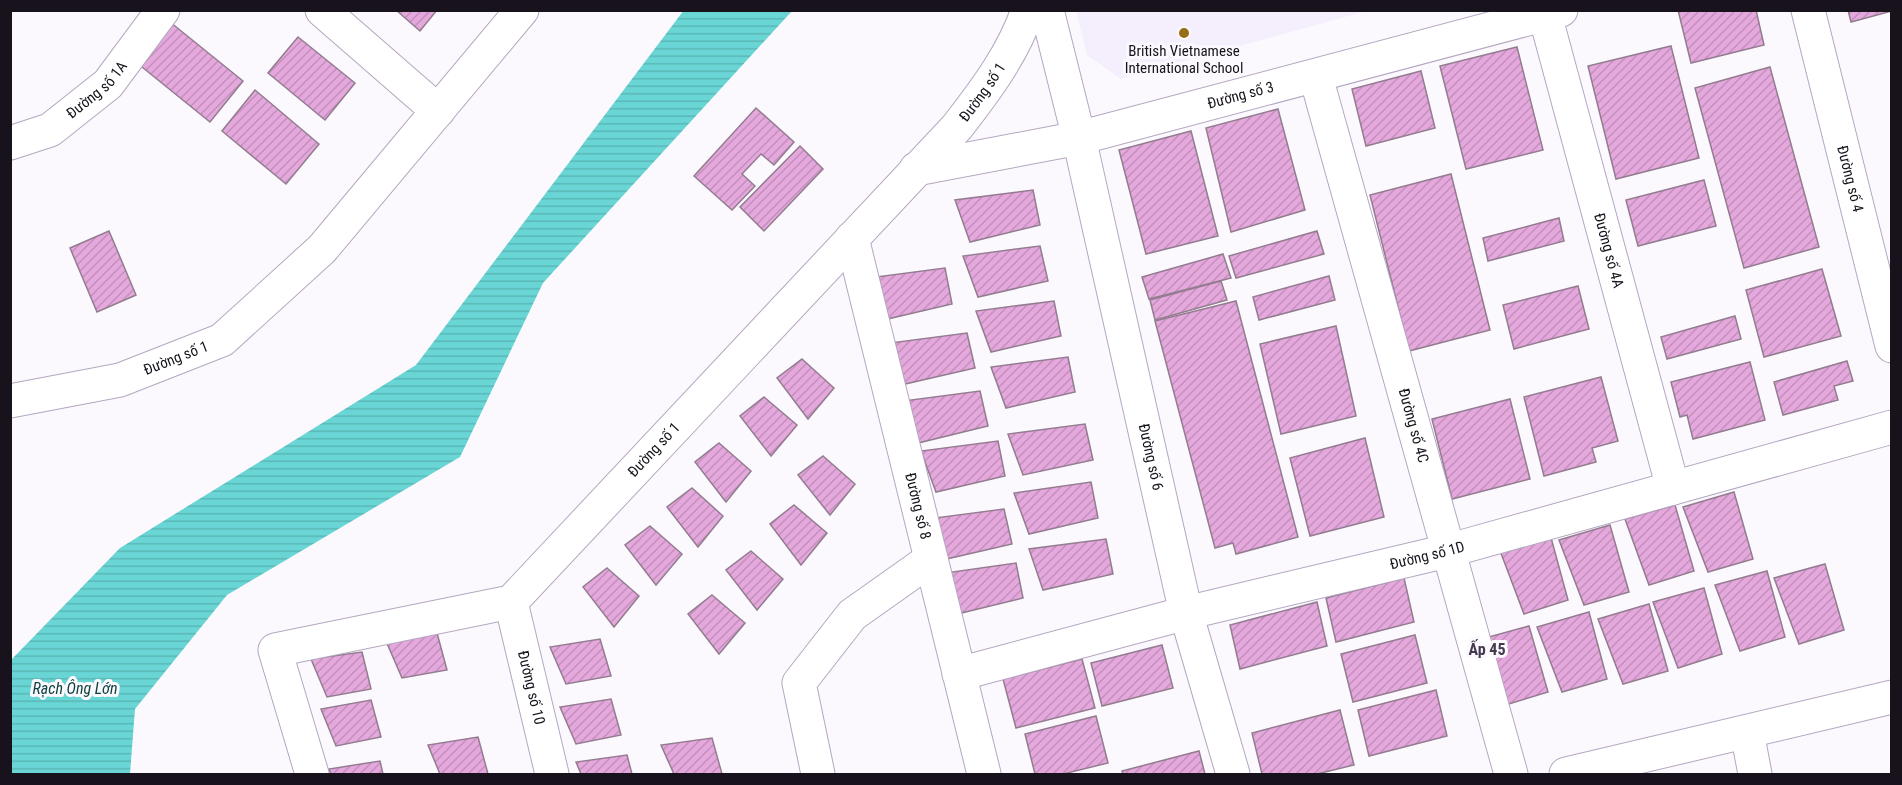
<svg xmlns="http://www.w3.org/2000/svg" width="1902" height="785" font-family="'Roboto Condensed',sans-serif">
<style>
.built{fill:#f5eefc}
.water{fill:url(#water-rules)}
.building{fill:url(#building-hatch);stroke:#937c8f;stroke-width:1.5}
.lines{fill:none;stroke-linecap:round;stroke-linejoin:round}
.minor-casing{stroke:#b4a7c0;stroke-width:35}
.minor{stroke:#fff;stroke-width:33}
.poi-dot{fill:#956e18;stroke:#fbf9fe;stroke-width:2}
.labels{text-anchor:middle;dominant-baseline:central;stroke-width:6;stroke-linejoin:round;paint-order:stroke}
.poi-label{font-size:15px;fill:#17121b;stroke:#fbf9fe}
.street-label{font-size:15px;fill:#17121b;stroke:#fbf9fe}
.neighbourhood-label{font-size:16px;font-weight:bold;fill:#43384d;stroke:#fbf9fe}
.water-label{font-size:16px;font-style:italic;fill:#0e4141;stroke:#fbf9fe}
</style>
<defs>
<pattern id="water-rules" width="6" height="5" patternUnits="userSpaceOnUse" patternTransform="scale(1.5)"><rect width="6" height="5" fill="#69d6d5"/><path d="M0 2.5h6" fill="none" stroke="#5ab7b6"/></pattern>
<pattern id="building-hatch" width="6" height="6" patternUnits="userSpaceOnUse" patternTransform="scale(1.5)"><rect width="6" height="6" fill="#e4a8dd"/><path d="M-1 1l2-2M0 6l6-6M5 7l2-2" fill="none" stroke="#c390bd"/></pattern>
</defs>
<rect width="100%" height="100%" fill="#fbf9fe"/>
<path class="built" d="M1076,11v-1l290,1 -245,68 -34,-24z"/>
<path class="water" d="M684,10l108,1 -249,272 -83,174 -233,138 -92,114 -5,65h-119v-114l109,-112 296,-183z"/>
<g class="building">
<path d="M396,10h41l-17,21z"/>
<path d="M1678,10h78l8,35 -73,18z"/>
<path d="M1848,10h44v1l-41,11z"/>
<path d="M170,22l73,59 -33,41 -73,-59z"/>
<path d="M298,37l57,46 -30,37 -57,-47z"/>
<path d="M1671,46l28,112 -83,21 -28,-113z"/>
<path d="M1517,47l26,103 -77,19 -26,-103z"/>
<path d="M1770,67l49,180 -75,21 -49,-180z"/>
<path d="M1421,71l14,57 -69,18 -14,-57z"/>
<path d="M255,90l64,54 -33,40 -64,-53z"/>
<path d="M756,108l38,34 -20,23 -13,-11 -19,20 13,12 -23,24 -38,-34z"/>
<path d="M1278,109l27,101 -74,22 -25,-104z"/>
<path d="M1191,131l27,105 -72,18 -27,-104z"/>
<path d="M800,146l23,23 -59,62 -24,-24z"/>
<path d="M1451,174l39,156 -81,21 -39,-156z"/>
<path d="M1704,180l12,46 -78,20 -12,-46z"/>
<path d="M1033,190l7,35 -70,17 -15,-42z"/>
<path d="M1559,218l5,23 -76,20 -5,-23z"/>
<path d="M109,231l27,64 -39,17 -27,-64z"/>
<path d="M1317,231l7,23 -88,24 -7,-22z"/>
<path d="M1040,246l8,35 -70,16 -15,-41z"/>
<path d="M1223,254l8,24 -82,21 -7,-22z"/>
<path d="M945,268l7,36 -69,16 -15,-42z"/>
<path d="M1822,269l19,67 -77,21 -18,-67z"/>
<path d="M1329,276l6,24 -76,20 -6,-23z"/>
<path d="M1221,281l6,19 -72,20 -5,-20z"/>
<path d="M1578,286l11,43 -75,20 -11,-44z"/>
<path d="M1054,301l7,35 -70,16 -15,-41z"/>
<path d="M1236,301l62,236 -62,17 -3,-11 -18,5 -60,-227z"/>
<path d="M1735,316l6,23 -74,20 -6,-22z"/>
<path d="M1336,326l20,90 -75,18 -21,-90z"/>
<path d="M967,333l8,35 -70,16 -15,-41z"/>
<path d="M1068,357l7,35 -69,16 -15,-41z"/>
<path d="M802,359l32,29 -26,31 -31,-41z"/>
<path d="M1847,361l6,20 -19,5 4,14 -55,15 -9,-33z"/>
<path d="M1750,362l15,58 -72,19 -6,-24 -7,2 -9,-35z"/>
<path d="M1601,377l17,64 -26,7 4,14 -52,14 -20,-79z"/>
<path d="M980,391l8,35 -70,17 -15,-42z"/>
<path d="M764,397l33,28 -26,31 -31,-40z"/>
<path d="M1510,399l20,80 -78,20 -20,-80z"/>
<path d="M1085,424l8,36 -70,15 -15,-41z"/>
<path d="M1365,438l19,79 -74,19 -20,-78z"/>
<path d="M998,441l7,35 -69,16 -15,-41z"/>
<path d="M719,443l32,28 -25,31 -31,-40z"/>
<path d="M823,456l32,28 -25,31 -32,-40z"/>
<path d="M1091,482l7,36 -69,16 -15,-41z"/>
<path d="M692,488l31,28 -25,31 -31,-40z"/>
<path d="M1734,492l19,67 -45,13 -25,-65z"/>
<path d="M794,505l33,28 -26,32 -31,-41z"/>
<path d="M1675,505l19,66 -45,14 -24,-66z"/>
<path d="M1004,509l8,35 -70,16 -15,-41z"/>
<path d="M1610,525l19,67 -45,13 -25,-65z"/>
<path d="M650,526l32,28 -26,31 -31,-40z"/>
<path d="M1550,534l18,66 -44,14 -25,-66z"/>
<path d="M1106,539l7,35 -70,16 -14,-41z"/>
<path d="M751,551l32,28 -26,31 -31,-40z"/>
<path d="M1016,563l7,35 -70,17 -15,-41z"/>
<path d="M1825,564l19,66 -45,14 -25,-66z"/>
<path d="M607,568l32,28 -25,31 -31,-40z"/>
<path d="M1767,571l18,66 -45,14 -25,-66z"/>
<path d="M1404,578l10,44 -78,20 -10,-44z"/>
<path d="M1704,588l18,66 -44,14 -25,-66z"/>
<path d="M712,595l33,28 -26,31 -31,-40z"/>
<path d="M1317,602l10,44 -87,23 -10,-44z"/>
<path d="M1649,604l19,67 -45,13 -25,-65z"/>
<path d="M1589,612l18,67 -45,13 -25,-65z"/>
<path d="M1529,626l19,66 -46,14 -24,-66z"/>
<path d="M437,633l10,37 -45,8 -16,-37z"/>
<path d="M1415,635l12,48 -74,19 -12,-48z"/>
<path d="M600,639l11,37 -45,8 -16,-37z"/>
<path d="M1162,645l11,43 -71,18 -11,-43z"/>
<path d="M362,652l9,37 -44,8 -16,-38z"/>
<path d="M1082,659l13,49 -79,20 -13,-49z"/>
<path d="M1436,690l11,46 -78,20 -11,-46z"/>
<path d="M611,699l10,36 -45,9 -16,-37z"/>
<path d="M371,700l10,37 -45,9 -15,-37z"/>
<path d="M1340,710l14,55 -37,9h-55l-10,-41z"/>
<path d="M1096,716l12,47 -45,11h-28l-10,-40z"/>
<path d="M478,737l10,37h-48l-12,-29z"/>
<path d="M712,738l10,36h-48l-13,-29z"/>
<path d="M1199,751l6,23h-82l-1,-3z"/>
<path d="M627,755l5,19h-51l-5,-12z"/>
<path d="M380,761l3,13h-52l-2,-5z"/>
</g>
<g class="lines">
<defs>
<g id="minor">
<path d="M322,10l116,101"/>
<path id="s1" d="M1047,10l32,128 107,475 47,161"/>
<path id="s2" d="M1808,10l84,336"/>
<path id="s3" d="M1545,15l128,473"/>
<path id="s4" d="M1316,77l195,697"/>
<path id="s5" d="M10,143l40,-13 58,-46 55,-74"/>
<path id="s6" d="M916,169l163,-31 482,-128"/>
<path id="s7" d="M852,238l132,536"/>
<path id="s8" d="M10,401l110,-21 102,-40 100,-91 200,-239"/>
<path id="s9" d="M511,602l41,172"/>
<path id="s10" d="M959,674l227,-61 261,-62 445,-124"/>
<path d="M1747,732l8,42"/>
<path id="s11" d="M312,774l-37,-124 236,-48 446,-475c28,-36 56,-73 71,-117"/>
<path d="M818,774l-19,-91 53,-68 79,-56"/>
<path d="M1566,774l326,-77"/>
</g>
</defs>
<use href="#minor" class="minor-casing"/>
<use href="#minor" class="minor"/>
</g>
<circle class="poi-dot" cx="1184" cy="33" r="6"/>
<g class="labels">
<g class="poi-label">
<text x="1184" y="51">British Vietnamese<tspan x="1184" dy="17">International School</tspan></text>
</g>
<g class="street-label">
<text stroke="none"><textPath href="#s5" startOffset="104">Đường số 1A</textPath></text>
<text stroke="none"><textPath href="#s11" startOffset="1065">Đường số 1</textPath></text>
<text stroke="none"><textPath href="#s6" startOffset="333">Đường số 3</textPath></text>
<text stroke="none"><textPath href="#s2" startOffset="174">Đường số 4</textPath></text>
<text stroke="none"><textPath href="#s3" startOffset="244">Đường số 4A</textPath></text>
<text stroke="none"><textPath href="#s8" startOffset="172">Đường số 1</textPath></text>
<text stroke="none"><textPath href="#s4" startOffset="362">Đường số 4C</textPath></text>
<text stroke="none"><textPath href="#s11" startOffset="579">Đường số 1</textPath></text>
<text stroke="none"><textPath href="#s1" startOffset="459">Đường số 6</textPath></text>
<text stroke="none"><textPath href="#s7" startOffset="276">Đường số 8</textPath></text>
<text stroke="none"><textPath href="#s10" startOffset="483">Đường số 1D</textPath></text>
<text stroke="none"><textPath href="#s9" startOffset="88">Đường số 10</textPath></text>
</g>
<g class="neighbourhood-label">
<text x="1487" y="649">Ấp 45</text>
</g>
<g class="water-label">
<text x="75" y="688">Rạch Ông Lớn</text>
</g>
</g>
<rect width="1902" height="785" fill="none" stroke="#17121b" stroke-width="24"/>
</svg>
